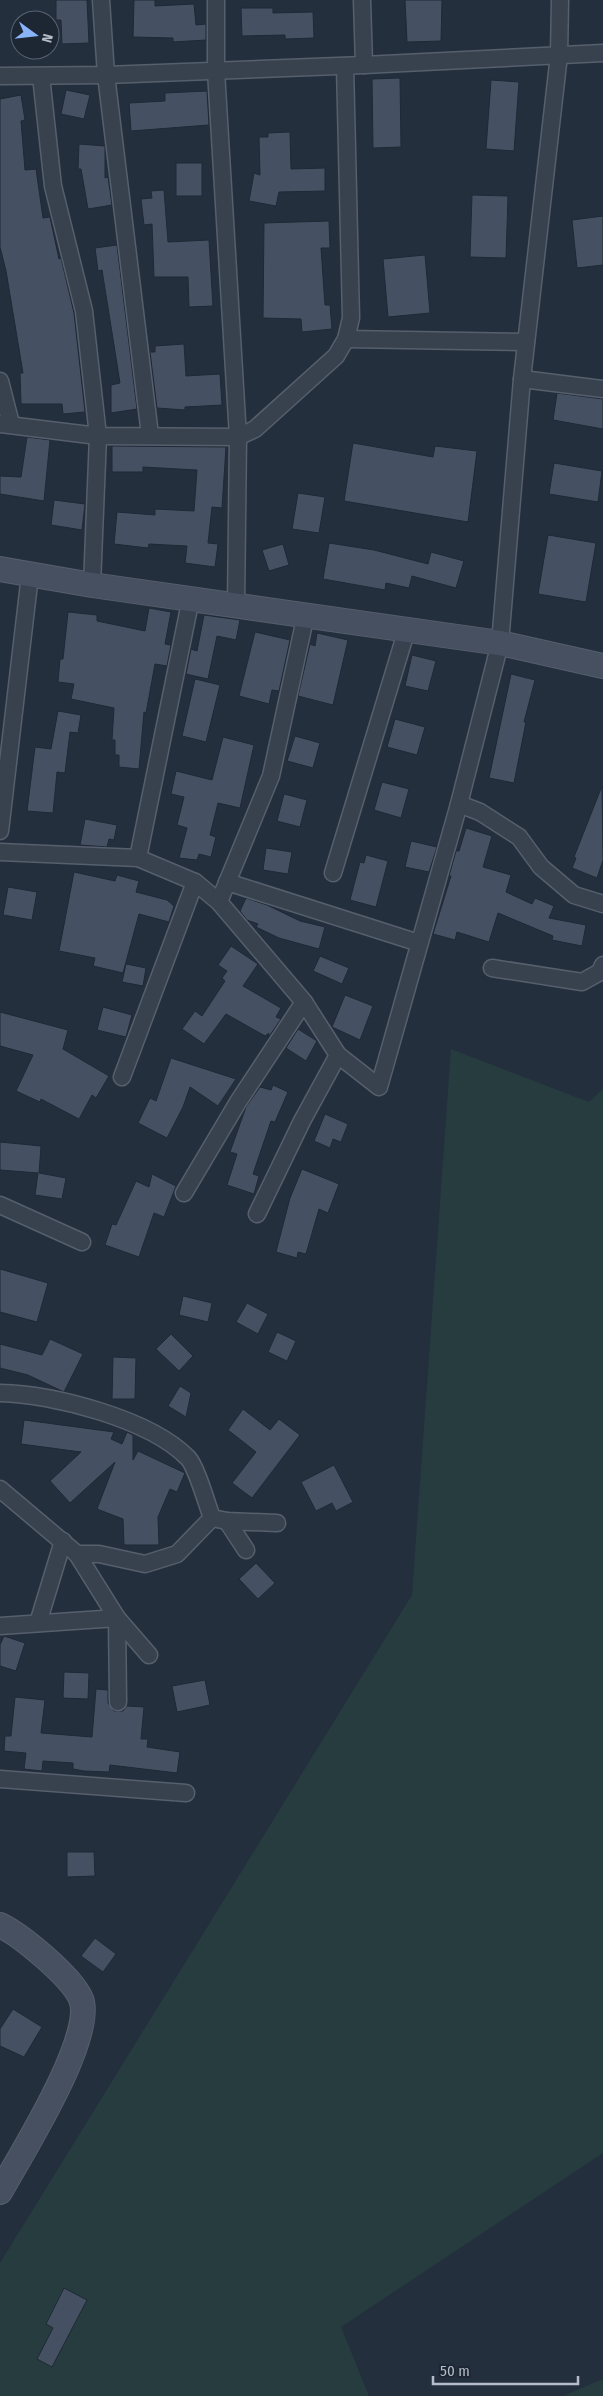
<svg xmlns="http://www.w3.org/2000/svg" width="603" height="2396" font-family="'Fira Sans Condensed',sans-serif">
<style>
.green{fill:#263c3f}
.building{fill:#455162;stroke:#1f2835}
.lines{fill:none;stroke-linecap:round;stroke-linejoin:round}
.street-casing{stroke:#565f6c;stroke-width:19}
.secondary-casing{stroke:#565f6c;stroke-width:26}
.street{stroke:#38414e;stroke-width:16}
.secondary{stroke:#465061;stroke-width:24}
</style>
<rect width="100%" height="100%" fill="#242f3e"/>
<g class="green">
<path d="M451,1049l138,53 14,-13v1064l-262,174 28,69h-369v-133l412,-668z"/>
<path d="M603,2379v17h-40z"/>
</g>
<g class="building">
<path d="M56,0h31l2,43 -27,1 -1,-24h-5z"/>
<path d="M134,0h21v6l39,-2 2,21 10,-1v16l-33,2v-4l-40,-1z"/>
<path d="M405,0h37l-1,41 -34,1z"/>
<path d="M241,8h32v5l40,-1 1,26 -29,1v-4l-43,1z"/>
<path d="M400,78l1,69 -28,1 -1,-69z"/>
<path d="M491,80l28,2 -5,69 -28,-2z"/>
<path d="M66,90l24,5 -6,24 -23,-5z"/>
<path d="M207,91l2,34 -78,6 -2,-28 36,-2v-8z"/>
<path d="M21,95l4,25 -4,1 4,49 11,-1 7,49 7,-1 9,42 2,-1 13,55 11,99 -22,2 -1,-10h-41l-1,-31h3l-17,-102 -6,-24v-148z"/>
<path d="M290,132l1,37 34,-1v23l-46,1 -3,14 -27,-5 5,-28 6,2 -1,-38h9v-4z"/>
<path d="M79,144l26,2v32l3,-1 4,28 -24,4 -7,-40h-3z"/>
<rect x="176" y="163" width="26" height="33"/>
<path d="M164,190l4,52 41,-2 4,66 -24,1 -1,-30h-34l-2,-53 -8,1 -3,-26 11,-1 -1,-7z"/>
<path d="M472,195l36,1 -2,62 -36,-1z"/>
<path d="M603,216v49l-26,3 -5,-48z"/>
<path d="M329,221l1,27h-9l4,57h5l2,24 -30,3 -1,-13 -38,-1 1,-95z"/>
<path d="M117,245l20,164 -26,4v-28l9,-2 -18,-113 -4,1 -3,-23z"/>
<path d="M425,255l5,58 -42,4 -5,-58z"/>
<path d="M184,344l2,32 34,-2 2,31 -37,2v3l-28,-2 -7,-56h5v-6z"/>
<path d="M557,393l46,6v30l-50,-9z"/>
<path d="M27,437l23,3 -6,61 -44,-7v-18l21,1z"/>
<path d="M353,443l80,14 2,-11 42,5 -9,71 -124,-21z"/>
<path d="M112,446l114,1 -4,61 -10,-1 -4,36 10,1 -3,23 -30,-4 2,-17 -38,-2 -1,4 -34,-4 3,-32 38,3v-6l39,2 3,-41 -54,-3v5h-31z"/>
<path d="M554,463l48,8 -4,31 -49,-8z"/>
<path d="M298,493l27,4 -6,36 -27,-4z"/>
<path d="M54,500l31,4 -3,26 -31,-5z"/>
<path d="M548,535l48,8 -10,59 -48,-8z"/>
<path d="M329,543l45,7 54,14 3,-12 33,9 -8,27 -44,-12 -3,12 -23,-5 -1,7 -62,-11z"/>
<path d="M283,544l6,21 -20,6 -7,-21z"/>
<path d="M149,608l22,4 -6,32 6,1 -4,21 -12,-2 -9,49 -2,-1 -5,57 -20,-2v-12h-4v-15h-3l2,-32 -43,-9 3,-15 -16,-2 2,-23h3l5,-47 29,3v6l48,10z"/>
<path d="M204,615l36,5 -4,20 -19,-4 -9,43 -22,-5 5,-25 6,2z"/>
<path d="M255,632l35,8 -11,51 -7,-1 -3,14 -30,-8z"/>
<path d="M317,633l31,7 -15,65 -35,-9 12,-52 5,2z"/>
<path d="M412,655l24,6 -8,30 -23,-5z"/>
<path d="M511,674l24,6 -11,42h2l-12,61 -25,-5z"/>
<path d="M195,679l25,6 -14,57 -24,-6z"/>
<path d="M58,711l23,4 -3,18 -8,-1 -5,41 -8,-1 -4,41 -26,-2 8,-64 16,2z"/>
<path d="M395,719l30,8 -8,28 -30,-8z"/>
<path d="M295,736l25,7 -7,25 -26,-7z"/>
<path d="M223,737l31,8 -14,63 -22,-5 -8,32 6,2 -5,20 -12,-3 -2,6 -18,-2 8,-30 -10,-3 7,-28 -13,-3 5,-23 36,9z"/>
<path d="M382,782l27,7 -8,29 -27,-8z"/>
<path d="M602,786l1,74 -6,18 -25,-10 4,-10 -2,-1z"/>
<path d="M284,794l23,6 -7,27 -23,-6z"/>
<path d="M85,819l32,6 -3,15 -5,-1 -2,8 -27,-2z"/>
<path d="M466,828l26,8 -9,31 28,8 -5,17 26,12 3,-6 19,8 -5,12 37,7 -4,21 -30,-6 1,-4 -55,-23 -9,29 -32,-10 -2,8 -22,-6 18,-58h-2l7,-25h3z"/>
<path d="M411,841l26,6 -8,25 -24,-5z"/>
<path d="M266,848l26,4 -4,22 -25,-4z"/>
<path d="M366,855l22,6 -12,46 -26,-7 10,-38 4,1z"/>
<path d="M74,872l41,9 2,-6 22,6 -3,11 31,8 7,6 -5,16 -30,-8 -16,59 -30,-7 2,-8 -36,-7z"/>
<path d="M8,887l29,5 -5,28 -29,-5z"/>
<path d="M246,898l21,7 33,16 25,6 -6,22 -40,-11 -23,-11 2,-3 -11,-4 -7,-9z"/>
<path d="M231,946l27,18 -15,22 38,22 -5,9 5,2 -13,19 1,-5 -4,3 -39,-22 -22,30 -22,-15 13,-18 7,5 23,-35 -3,-3 5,-7 -9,-6z"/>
<path d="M320,956l29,12 -7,16 -29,-13z"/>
<path d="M126,964l20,4 -3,18 -21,-4z"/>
<path d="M345,995l28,11 -13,34 -28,-13z"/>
<path d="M103,1007l29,8 -6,22 -29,-7z"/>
<path d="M0,1012l68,18 -5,19 46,27 -13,22 -4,-3 -13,24 -38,-20 -1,3 -24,-11 17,-36 -33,-9z"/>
<path d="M298,1029l19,12 -11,20 -20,-13z"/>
<path d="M171,1058l65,21 -18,27 -28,-19 -7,20 -16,31 -29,-15 12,-25 6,3z"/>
<path d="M273,1085l15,7 -13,30 -4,-1 -18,53 6,2 -5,18 -27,-9 10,-31 -7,-2 16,-45 14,-20 11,3z"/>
<path d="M325,1114l23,10 -7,18 -8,-3 -3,9 -16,-7z"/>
<path d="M0,1142l41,4 -2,27 27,5 -4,21 -27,-4 3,-22 -38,-3z"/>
<path d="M302,1169l37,15 -11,29 -9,-4 -13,45 -8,-2 -1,6 -21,-6 14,-54z"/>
<path d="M152,1174l24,12 -12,31 -10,-4 -15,44 -34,-12 7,-21 4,1 20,-44 13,6z"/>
<path d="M0,1269l48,14 -11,39 -37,-10z"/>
<path d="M183,1296l29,7 -4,19 -29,-7z"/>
<path d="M247,1303l21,11 -10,20 -22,-12z"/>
<path d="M277,1332l19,9 -9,20 -19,-9z"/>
<path d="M171,1334l22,22 -14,15 -23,-22z"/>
<path d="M50,1339l33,15 -19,38 -36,-17 -28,-7v-24l42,11z"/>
<path d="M113,1357l23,1 -1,41h-23z"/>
<path d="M180,1386l11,7 -5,24 -18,-11z"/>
<path d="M243,1409l27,21 9,-11 21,16 -48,63 -20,-15 24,-31 -28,-22z"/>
<path d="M24,1420l90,12 -3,7 11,5 5,-12 6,3v25l5,-9 47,22 -8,19 -7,-3 -12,28 1,28h-35l-1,-26 -26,-10 18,-47 -45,41 -20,-22 31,-29 -60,-8z"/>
<path d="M334,1465l19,37 -17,9 -4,-8 -16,8 -15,-29z"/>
<path d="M256,1563l19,20 -17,16 -19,-20z"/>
<path d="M4,1636l21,7 -9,28 -16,-5v-21z"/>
<path d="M64,1672l25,1 -1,26 -25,-1z"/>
<path d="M205,1680l5,25 -33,7 -5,-26z"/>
<path d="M96,1689l12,1v13l6,8h9l4,-5 17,1 -3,32h7l-1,8 33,5 -3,21 -67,-8 -1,7 -25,-1 -11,-2v-6l-30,-2 -1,10 -18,-2 2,-16 -22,-2 1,-15h6l4,-39 30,3 -4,33 51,4z"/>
<path d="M67,1852h27l1,24 -28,1z"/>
<path d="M95,1938l21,16 -13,18 -22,-16z"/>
<path d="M13,2009l29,18 -18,30 -24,-11v-17z"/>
<path d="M64,2288l23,12 -35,67 -15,-8 16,-31 -7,-4z"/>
</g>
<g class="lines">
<defs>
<g id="street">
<path d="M101,0l5,75 44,360"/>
<path d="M216,0v71l22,366 -2,169"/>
<path d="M362,0l2,65"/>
<path d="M0,76l106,-1 258,-10 239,-12"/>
<path d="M41,76l12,110 31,125 14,125 -6,149"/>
<path d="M346,339l180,3"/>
<path d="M522,379l81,10"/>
<path d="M0,381l11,43"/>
<path d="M0,424l98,12 140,1 17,-8 81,-73 10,-17 5,-21 -6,-252"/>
<path d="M459,804l21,8 39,25 22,30 33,28 29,9"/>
<path d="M0,831l30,-256"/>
<path d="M0,852l138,6 57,24 24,20 85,100 34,53 41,32 80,-283 41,-161 22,-264 37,-324 1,-55"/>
<path d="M138,858l53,-260"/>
<path d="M333,873l74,-244"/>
<path d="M227,882l192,61"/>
<path d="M219,902l52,-126 35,-162"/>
<path d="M492,968l90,14 18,-10 3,-7"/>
<path d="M122,1077l73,-195"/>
<path d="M184,1193l54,-91 66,-100"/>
<path d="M0,1205l82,37"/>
<path d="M257,1214l45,-93 36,-66"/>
<path d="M0,1393c53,1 150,26 188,65 8,8 19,46 24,60l-35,36 -32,10 -46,-10h-22l-77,-65"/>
<path d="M212,1518l15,3 50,2"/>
<path d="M227,1521l19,29"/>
<path d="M77,1554l40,64 1,84"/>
<path d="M38,1623l25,-82"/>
<path d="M0,1626l117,-8 32,37"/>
<path d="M0,1779l186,14"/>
</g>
<g id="secondary">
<path d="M0,569l92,16 408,58 103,23"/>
<path d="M0,1925c21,10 72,52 81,74 15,37 -61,157 -81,193"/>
</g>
</defs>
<use href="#street" class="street-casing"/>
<use href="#secondary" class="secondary-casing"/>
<use href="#street" class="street"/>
<use href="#secondary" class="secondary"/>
</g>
<g transform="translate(35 35) rotate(105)"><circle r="24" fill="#1d2633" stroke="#59626f"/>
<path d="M0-4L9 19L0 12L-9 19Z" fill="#8ab4f8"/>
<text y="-8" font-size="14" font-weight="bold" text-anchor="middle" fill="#b4bcc9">N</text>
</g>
<path d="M433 2376v8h145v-8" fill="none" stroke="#b4bcc9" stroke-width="2.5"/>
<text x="440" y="2376" font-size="15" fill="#b4bcc9" stroke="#1d2633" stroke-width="4" paint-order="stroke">50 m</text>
</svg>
